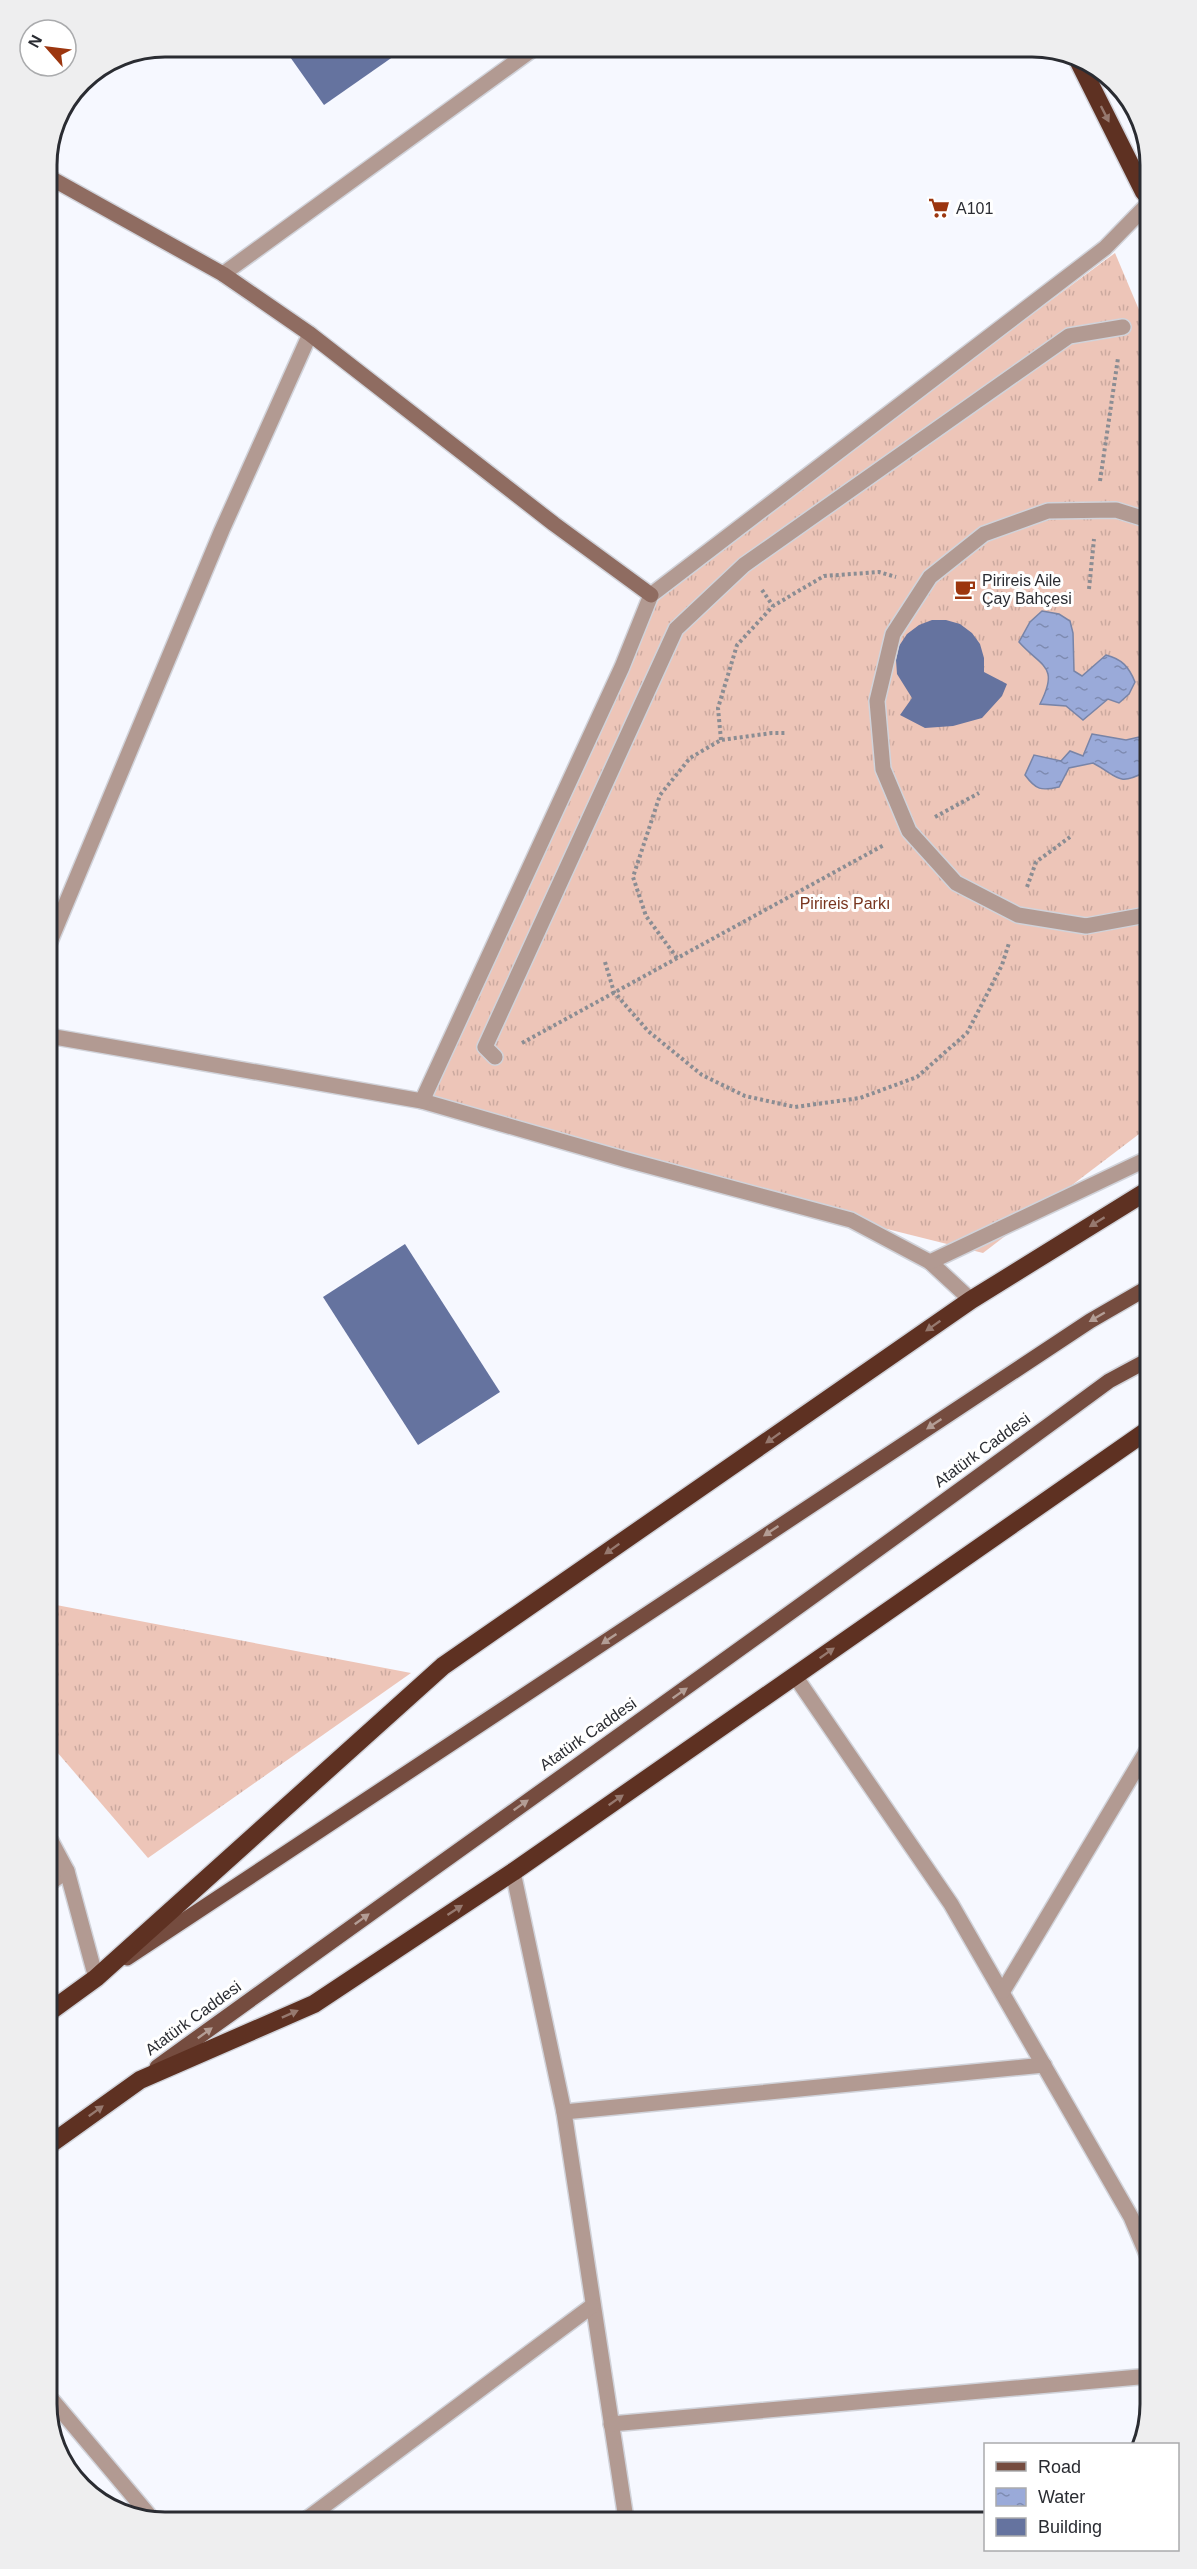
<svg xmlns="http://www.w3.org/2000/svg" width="1197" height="2569" font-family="Helvetica,sans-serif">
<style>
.grass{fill:url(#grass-tufts)}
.water{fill:url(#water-ripples);stroke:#7884a7;stroke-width:1.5}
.building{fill:#65739f}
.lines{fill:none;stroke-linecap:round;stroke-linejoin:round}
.lane-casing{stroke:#d1d3da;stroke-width:18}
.street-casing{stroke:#d1d3da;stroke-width:18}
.secondary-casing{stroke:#d1d3da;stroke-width:18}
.primary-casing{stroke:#d1d3da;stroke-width:18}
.highway-casing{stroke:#d1d3da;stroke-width:21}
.path{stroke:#8b8d93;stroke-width:4;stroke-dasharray:3 3;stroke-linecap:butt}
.lane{stroke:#b29a92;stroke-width:15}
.street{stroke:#b29a92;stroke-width:15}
.secondary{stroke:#8f6c61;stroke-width:15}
.primary{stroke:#754c3f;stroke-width:15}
.highway{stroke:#5e3122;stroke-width:18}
.oneway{fill:#96796f}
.oneway2{fill:#b39d95}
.labels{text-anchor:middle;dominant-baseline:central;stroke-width:6;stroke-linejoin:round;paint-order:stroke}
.poi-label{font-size:16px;fill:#2a2c32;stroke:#fff;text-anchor:start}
.park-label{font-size:16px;fill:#793620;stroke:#fff}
.street-label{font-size:16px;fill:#2a2c32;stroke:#fff}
.rim{fill:none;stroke:#2a2c32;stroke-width:3}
</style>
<defs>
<pattern id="grass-tufts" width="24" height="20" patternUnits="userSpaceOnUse" patternTransform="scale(1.5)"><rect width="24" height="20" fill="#edc5b8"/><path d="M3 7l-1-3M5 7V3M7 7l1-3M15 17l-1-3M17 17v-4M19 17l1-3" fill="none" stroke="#cba99f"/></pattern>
<pattern id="water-ripples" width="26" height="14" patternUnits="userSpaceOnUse" patternTransform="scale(1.5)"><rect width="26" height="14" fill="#9aaad9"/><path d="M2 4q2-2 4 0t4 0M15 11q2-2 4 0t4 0" fill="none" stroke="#7e8bb1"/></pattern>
</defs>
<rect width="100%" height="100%" fill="#f6f8ff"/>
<g class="grass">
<path d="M1115,253l30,71 2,804 -164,125 -132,-33 -429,-119 229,-506z"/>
<path d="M51,1604l360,69 -263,185 -97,-113z"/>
</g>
<g class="water">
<path d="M1042,611l17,3 11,7 3,12 1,38 8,5 24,-21c16,4 23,12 29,27l-6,12 -10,9 -11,-4 -25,21 -17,-14 -26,-2c20,-39 1,-37 -21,-62l11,-20z"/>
<path d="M1092,734l34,6 13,-3 7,4 -1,31c-28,15 -27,4 -52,-9l-24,5 -10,19c-18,4 -23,3 -34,-12l9,-20 27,6 9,-10 13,5z"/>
</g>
<g class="building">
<path d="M283,47h124l-83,58z"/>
<path d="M932,620h14l14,4 12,9 8,11 4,14v14l23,12 -5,12 -20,22 -29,8 -28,2 -25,-13 12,-17 -15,-24 -1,-14 3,-14 8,-12 12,-9z"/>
<path d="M405,1244l95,148 -82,53 -95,-148z"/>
</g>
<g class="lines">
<defs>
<path id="lane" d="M51,1882l16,-11"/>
<g id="street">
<path d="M223,274l313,-227"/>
<path d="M1145,519l-29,-9 -68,1 -64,23 -54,43 -37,57 -16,67 6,68 26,62 47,52 62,32 68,11 60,-11"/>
<path d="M49,944l173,-414 88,-196"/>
<path d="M49,1036l373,65 205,59 224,60 79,42 41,38"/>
<path d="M495,1057l-10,-10 191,-418 68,-64 325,-229 54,-9"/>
<path d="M422,1101l200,-434 29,-72 454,-347 39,-40"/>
<path d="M930,1262l217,-103"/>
<path d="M795,1676l156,228 180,313 19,45"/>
<path d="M51,1841l16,30 29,107"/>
<path d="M513,1872l51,240 62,407"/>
<path d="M1003,1991l146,-244"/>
<path d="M564,2112l480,-47"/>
<path d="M53,2401l101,120"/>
<path d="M611,2424l539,-48"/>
<path d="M304,2521l288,-215"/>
</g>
<path id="secondary" d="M47,176l176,98 87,60 244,190 97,71"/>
<g id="primary">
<path d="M127,1958l963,-637 57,-33"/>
<path d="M157,2067c317,-229 637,-454 952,-686l39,-21"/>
</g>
<g id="highway">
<path d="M1079,62l65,130"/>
<path d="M52,2010l44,-32 347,-312 528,-366 176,-109"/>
<path d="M52,2143l88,-63 174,-76 199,-132 635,-442"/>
</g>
</defs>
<use href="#lane" class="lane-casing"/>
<use href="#street" class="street-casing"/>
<use href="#secondary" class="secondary-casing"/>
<use href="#primary" class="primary-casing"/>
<use href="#highway" class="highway-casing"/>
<g class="path">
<path d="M1100,481l18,-123"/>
<path d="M1089,589l5,-50"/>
<path d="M762,590l11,16"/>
<path d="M721,740l-3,-32 19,-63 36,-39 51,-30 55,-4 17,5"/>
<path d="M935,817l44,-24"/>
<path d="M1027,887l9,-25 34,-25"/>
<path d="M677,958l-31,-42 -13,-39 27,-82 30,-37 31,-18 51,-7h15"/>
<path d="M605,962l9,30 34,39 54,44 43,21 50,11 65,-9 57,-21 50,-44 35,-68 7,-22"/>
<path d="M522,1043l362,-198"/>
</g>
<use href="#lane" class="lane"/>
<use href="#street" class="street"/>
<use href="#secondary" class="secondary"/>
<use href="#primary" class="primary"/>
<use href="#highway" class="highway"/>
</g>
<defs><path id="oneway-solid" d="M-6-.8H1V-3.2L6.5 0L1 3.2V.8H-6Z" transform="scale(1.5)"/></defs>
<g class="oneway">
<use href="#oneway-solid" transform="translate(1105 114) rotate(63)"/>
<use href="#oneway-solid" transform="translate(1097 1222) rotate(148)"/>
<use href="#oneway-solid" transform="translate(933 1326) rotate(145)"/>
<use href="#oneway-solid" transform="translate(773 1438) rotate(145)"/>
<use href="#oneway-solid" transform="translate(612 1549) rotate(145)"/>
<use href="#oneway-solid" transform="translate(827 1653) rotate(-35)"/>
<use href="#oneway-solid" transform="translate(616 1800) rotate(-35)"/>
<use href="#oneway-solid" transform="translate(455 1910) rotate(-33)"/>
<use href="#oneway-solid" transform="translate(290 2014) rotate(-24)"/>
<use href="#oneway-solid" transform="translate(96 2111) rotate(-36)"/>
</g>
<g class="oneway2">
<use href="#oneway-solid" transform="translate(1097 1317) rotate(150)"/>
<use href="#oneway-solid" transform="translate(934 1424) rotate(146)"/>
<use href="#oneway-solid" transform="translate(771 1531) rotate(146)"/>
<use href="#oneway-solid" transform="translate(609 1639) rotate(146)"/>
<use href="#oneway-solid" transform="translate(680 1693) rotate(-35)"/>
<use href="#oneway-solid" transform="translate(521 1805) rotate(-35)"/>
<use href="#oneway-solid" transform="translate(362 1919) rotate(-36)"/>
<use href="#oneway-solid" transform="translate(205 2033) rotate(-36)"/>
</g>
<defs>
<symbol id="supermarket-bare" viewBox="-9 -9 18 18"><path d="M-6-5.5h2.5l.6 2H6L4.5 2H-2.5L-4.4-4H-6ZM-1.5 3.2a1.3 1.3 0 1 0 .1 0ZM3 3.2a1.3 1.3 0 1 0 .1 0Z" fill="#9c360f" stroke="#fff" stroke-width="2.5" paint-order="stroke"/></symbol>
<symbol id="cafe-bare" viewBox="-9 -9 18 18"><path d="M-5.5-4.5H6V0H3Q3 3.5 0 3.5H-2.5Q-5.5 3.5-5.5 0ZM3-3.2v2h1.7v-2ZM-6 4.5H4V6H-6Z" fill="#9c360f" stroke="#fff" stroke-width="2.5" paint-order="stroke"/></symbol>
</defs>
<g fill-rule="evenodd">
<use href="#supermarket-bare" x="924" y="193" width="30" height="30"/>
<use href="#cafe-bare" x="950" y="574" width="30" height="30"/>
</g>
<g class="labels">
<g class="poi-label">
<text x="956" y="208">A101</text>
<text x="982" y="580">Pirireis Aile<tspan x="982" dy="18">Çay Bahçesi</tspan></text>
</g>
<g class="park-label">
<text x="845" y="903">Pirireis Parkı</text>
</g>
<g class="street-label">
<text transform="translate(982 1450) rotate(-36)">Atatürk Caddesi</text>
<text transform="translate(588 1734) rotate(-35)">Atatürk Caddesi</text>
<text transform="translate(193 2018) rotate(-36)">Atatürk Caddesi</text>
</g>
</g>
<path d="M0 0H1197V2569H0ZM165 57H1032A108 108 0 0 1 1140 165V2404A108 108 0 0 1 1032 2512H165A108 108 0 0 1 57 2404V165A108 108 0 0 1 165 57Z" fill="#eeeeef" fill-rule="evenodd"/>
<path class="rim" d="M165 57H1032A108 108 0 0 1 1140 165V2404A108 108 0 0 1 1032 2512H165A108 108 0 0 1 57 2404V165A108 108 0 0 1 165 57Z"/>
<rect x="984" y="2443" width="195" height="108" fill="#ffffff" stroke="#aaabad" stroke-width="1.5"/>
<rect x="996" y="2462" width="30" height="9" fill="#754c3f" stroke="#aaabad" stroke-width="1.5"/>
<text x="1038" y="2473" font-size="18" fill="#2a2c32">Road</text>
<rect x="996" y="2488" width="30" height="18" fill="url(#water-ripples)" stroke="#aaabad" stroke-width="1.5"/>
<text x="1038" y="2503" font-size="18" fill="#2a2c32">Water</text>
<rect x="996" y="2518" width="30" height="18" fill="#65739f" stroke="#aaabad" stroke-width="1.5"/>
<text x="1038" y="2533" font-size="18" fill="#2a2c32">Building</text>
<g transform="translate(48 48) rotate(298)"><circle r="28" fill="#ffffff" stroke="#aaabad" stroke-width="1.5"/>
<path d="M0-4.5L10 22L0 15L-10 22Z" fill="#9c360f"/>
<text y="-9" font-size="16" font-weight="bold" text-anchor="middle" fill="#2a2c32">N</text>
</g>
</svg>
